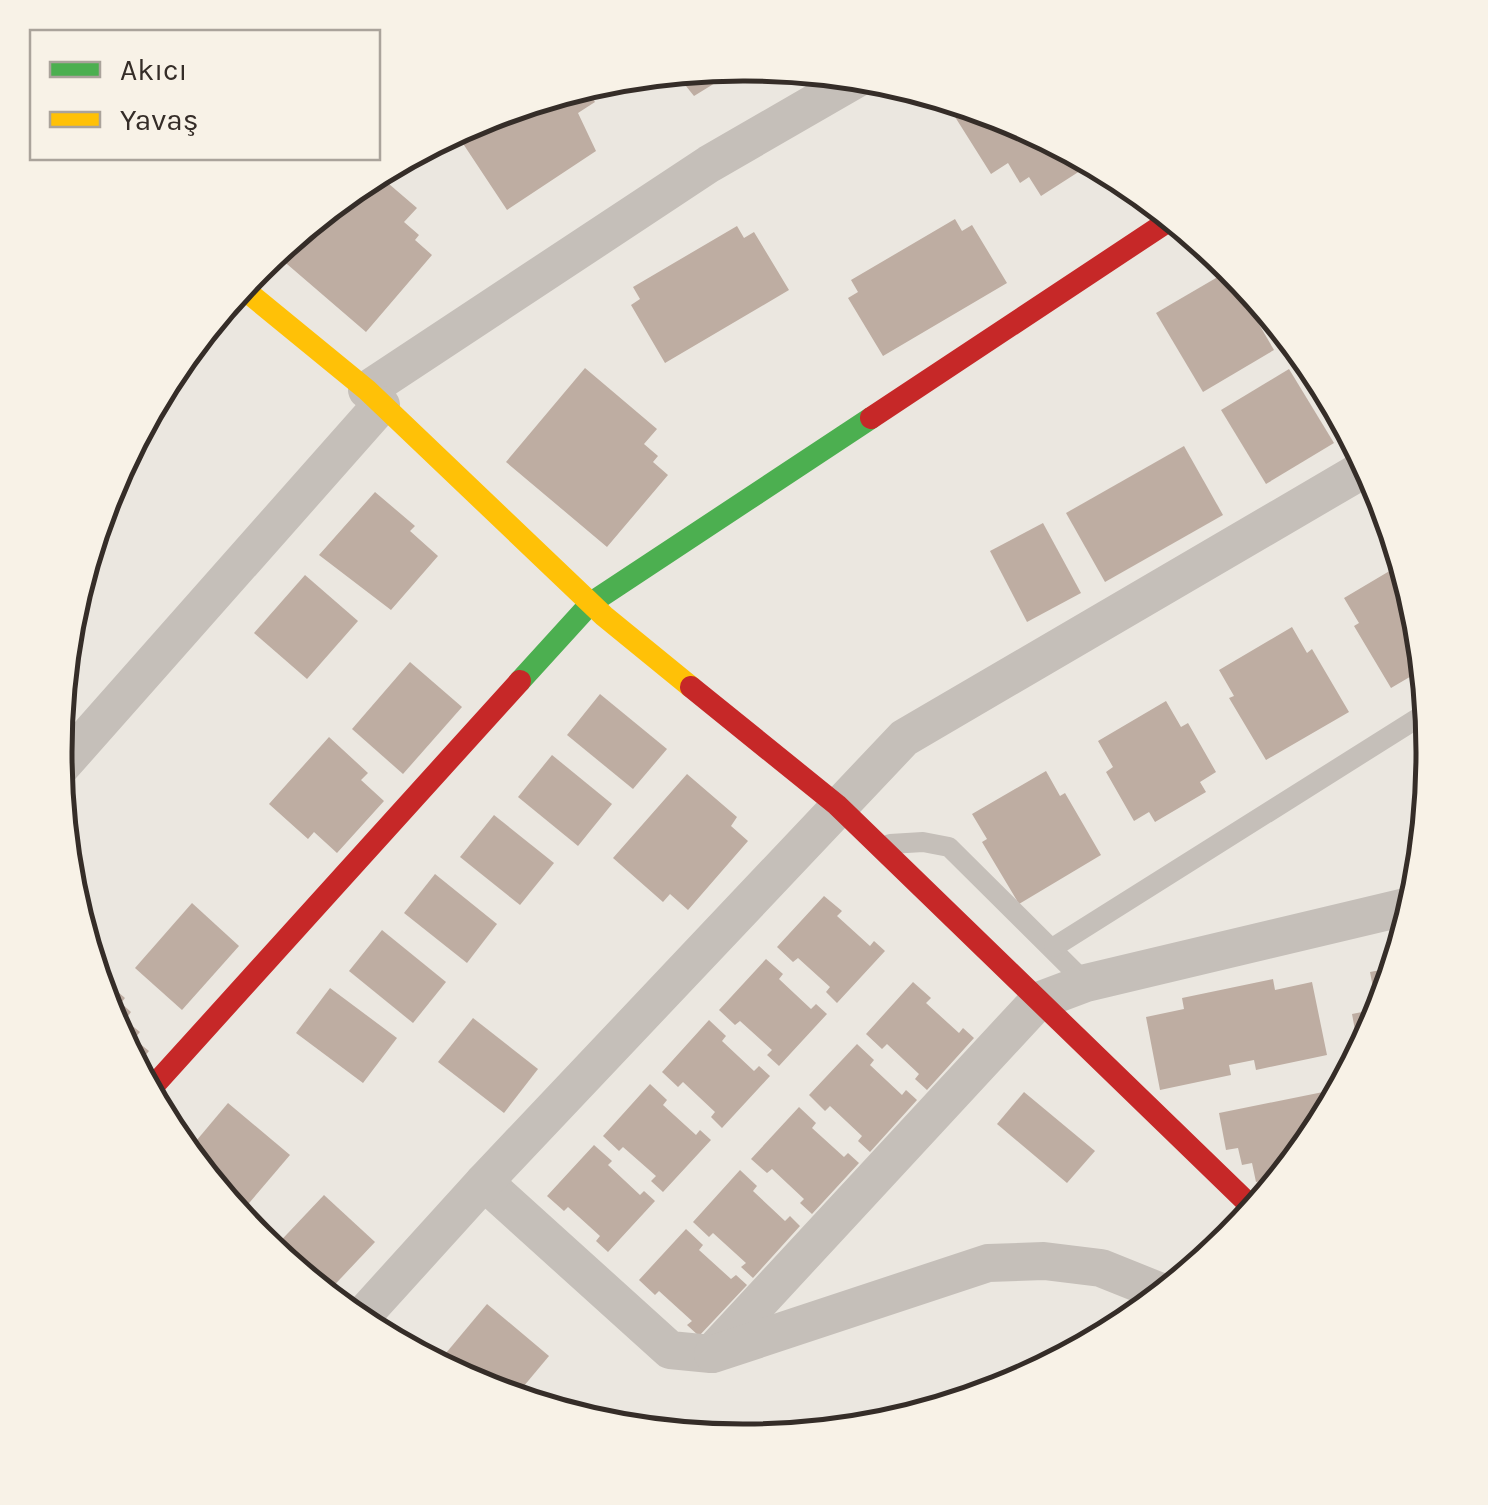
<svg xmlns="http://www.w3.org/2000/svg" width="1488" height="1505" font-family="Karla,sans-serif">
<style>
.building{fill:#beada2}
.lines{fill:none;stroke-linecap:round;stroke-linejoin:round}
.lane{stroke:#c5bfb9;stroke-width:20}
.street{stroke:#c5bfb9;stroke-width:38}
.fast{stroke:#4caf50;stroke-width:22}
.slow{stroke:#ffc107;stroke-width:22}
.jam{stroke:#c62828;stroke-width:22}
.rim{fill:none;stroke:#352d28;stroke-width:5}
</style>
<rect width="100%" height="100%" fill="#ebe7e0"/>
<g class="building">
<path d="M746,64l-52,32 -21,-26 72,-6z"/>
<path d="M584,85l11,17 -17,11 18,38 -89,59 -53,-80 27,-14z"/>
<path d="M949,98l59,18 86,46 -53,34 -12,-19 -9,6 -12,-20 -17,11 -46,-73z"/>
<path d="M375,172l42,36 -13,14 15,13 -4,5 17,15 -66,77 -93,-80z"/>
<path d="M955,219l7,12 10,-6 35,58 -124,73 -35,-58 10,-6 -7,-12z"/>
<path d="M737,226l7,12 10,-6 35,58 -124,73 -34,-58 9,-6 -7,-12z"/>
<path d="M1228,271l46,79 -71,42 -47,-79z"/>
<path d="M585,368l72,61 -13,15 14,12 -5,6 15,13 -61,72 -101,-85z"/>
<path d="M1289,369l45,74 -68,41 -45,-74z"/>
<path d="M1184,446l39,69 -118,67 -39,-69z"/>
<path d="M375,492l40,34 -5,5 28,25 -47,54 -72,-55z"/>
<path d="M1043,523l38,70 -54,29 -37,-71z"/>
<path d="M1403,563l17,56 5,49 -34,20 -37,-62 5,-3 -15,-25z"/>
<path d="M305,575l53,46 -51,58 -53,-46z"/>
<path d="M1292,627l15,26 5,-4 37,63 -83,48 -37,-62 5,-2 -15,-26z"/>
<path d="M410,662l52,45 -59,67 -51,-45z"/>
<path d="M600,694l67,55 -34,40 -66,-54z"/>
<path d="M1166,701l15,26 7,-4 28,49 -16,10 6,10 -51,30 -6,-10 -15,9 -28,-49 7,-5 -15,-26z"/>
<path d="M329,737l39,36 -7,7 23,21 -47,52 -23,-21 -6,7 -39,-35z"/>
<path d="M552,755l60,49 -34,42 -60,-49z"/>
<path d="M1046,771l14,25 5,-3 36,62 -82,49 -37,-62 5,-3 -15,-25z"/>
<path d="M687,774l50,43 -6,9 17,15 -60,69 -18,-16 -7,8 -50,-44z"/>
<path d="M494,815l60,48 -34,42 -60,-48z"/>
<path d="M435,874l62,50 -30,39 -63,-50z"/>
<path d="M824,896l18,15 -5,5 33,30 4,-5 11,10 -48,52 -11,-11 4,-5 -32,-29 -5,4 -16,-15z"/>
<path d="M192,903l47,43 -57,64 -47,-42z"/>
<path d="M382,930l64,52 -33,41 -64,-52z"/>
<path d="M766,959l17,15 -4,5 32,30 5,-5 11,10 -48,52 -12,-11 5,-5 -32,-29 -5,4 -16,-15z"/>
<path d="M1396,967l-16,50 -14,27 -8,2 -6,-32 25,-5 -7,-37z"/>
<path d="M1273,979l2,11 37,-8 15,73 -71,15 -2,-10 -25,5 2,10 -71,15 -14,-73 38,-8 -2,-11z"/>
<path d="M105,981l20,17 -4,5 10,9 -6,8 15,12 -6,7 15,12 -14,17 -28,-52 -8,-28z"/>
<path d="M913,982l18,16 -5,5 33,30 4,-5 11,10 -47,52 -12,-11 4,-5 -32,-30 -5,5 -16,-15z"/>
<path d="M330,988l67,50 -34,45 -67,-50z"/>
<path d="M473,1018l65,51 -34,44 -66,-51z"/>
<path d="M709,1020l17,16 -4,5 32,30 5,-5 11,10 -48,52 -11,-11 4,-5 -32,-30 -5,5 -16,-15z"/>
<path d="M857,1044l17,16 -4,5 32,30 4,-5 11,10 -47,52 -12,-11 4,-5 -32,-30 -5,5 -16,-16z"/>
<path d="M650,1084l17,16 -4,5 33,30 4,-5 11,10 -48,52 -12,-11 5,-5 -33,-29 -4,4 -16,-15z"/>
<path d="M1333,1090l2,11 -18,35 -45,54 -2,-11 -14,3 -4,-19 -10,2 -4,-17 -12,2 -7,-37z"/>
<path d="M1024,1092l71,59 -28,32 -70,-59z"/>
<path d="M228,1103l62,52 -52,61 -52,-63z"/>
<path d="M799,1107l17,16 -4,5 32,29 4,-4 11,10 -47,51 -12,-11 4,-4 -32,-30 -5,4 -16,-14z"/>
<path d="M594,1145l18,16 -4,4 32,30 4,-4 11,10 -47,51 -12,-11 4,-5 -32,-29 -4,4 -17,-15z"/>
<path d="M740,1170l17,16 -4,5 32,30 5,-5 10,10 -47,52 -12,-11 5,-4 -33,-30 -4,4 -16,-15z"/>
<path d="M324,1195l51,47 -50,53 -54,-44z"/>
<path d="M686,1229l17,16 -4,5 32,29 5,-4 11,10 -48,51 -12,-11 5,-4 -33,-30 -4,4 -16,-15z"/>
<path d="M487,1304l62,52 -36,43 -33,-10 -44,-24z"/>
</g>
<g class="lines">
<g class="lane">
<path d="M890,844l33,-2 26,5 137,136"/>
<path d="M1054,947l375,-236"/>
</g>
<g class="street">
<path d="M367,390l342,-226 154,-89"/>
<path d="M57,771l324,-366"/>
<path d="M484,1182l186,168 41,4 327,-353 48,-18 328,-78"/>
<path d="M357,1322l127,-140 420,-444 465,-272"/>
<path d="M713,1354l275,-91 56,-2 57,7 65,26"/>
</g>
<path class="fast" d="M520,681l71,-78 280,-185"/>
<path class="slow" d="M240,286l127,104 237,226 87,71"/>
<g class="jam">
<path d="M871,418l302,-200"/>
<path d="M691,687l146,118 418,405"/>
<path d="M148,1092l372,-411"/>
</g>
</g>
<path d="M0 0H1488V1505H0ZM743 81H745A671 671 0 0 1 1416 752V753A671 671 0 0 1 745 1424H743A671 671 0 0 1 72 753V752A671 671 0 0 1 743 81Z" fill="#f8f2e7" fill-rule="evenodd"/>
<path class="rim" d="M743 81H745A671 671 0 0 1 1416 752V753A671 671 0 0 1 745 1424H743A671 671 0 0 1 72 753V752A671 671 0 0 1 743 81Z"/>
<rect x="30" y="30" width="350" height="130" fill="#f8f2e7" stroke="#aaa39b" stroke-width="2.5"/>
<rect x="50" y="62" width="50" height="15" fill="#4caf50" stroke="#aaa39b" stroke-width="2.5"/>
<text x="120" y="80" font-size="30" fill="#352d28">Akıcı</text>
<rect x="50" y="112" width="50" height="15" fill="#ffc107" stroke="#aaa39b" stroke-width="2.5"/>
<text x="120" y="130" font-size="30" fill="#352d28">Yavaş</text>
</svg>
